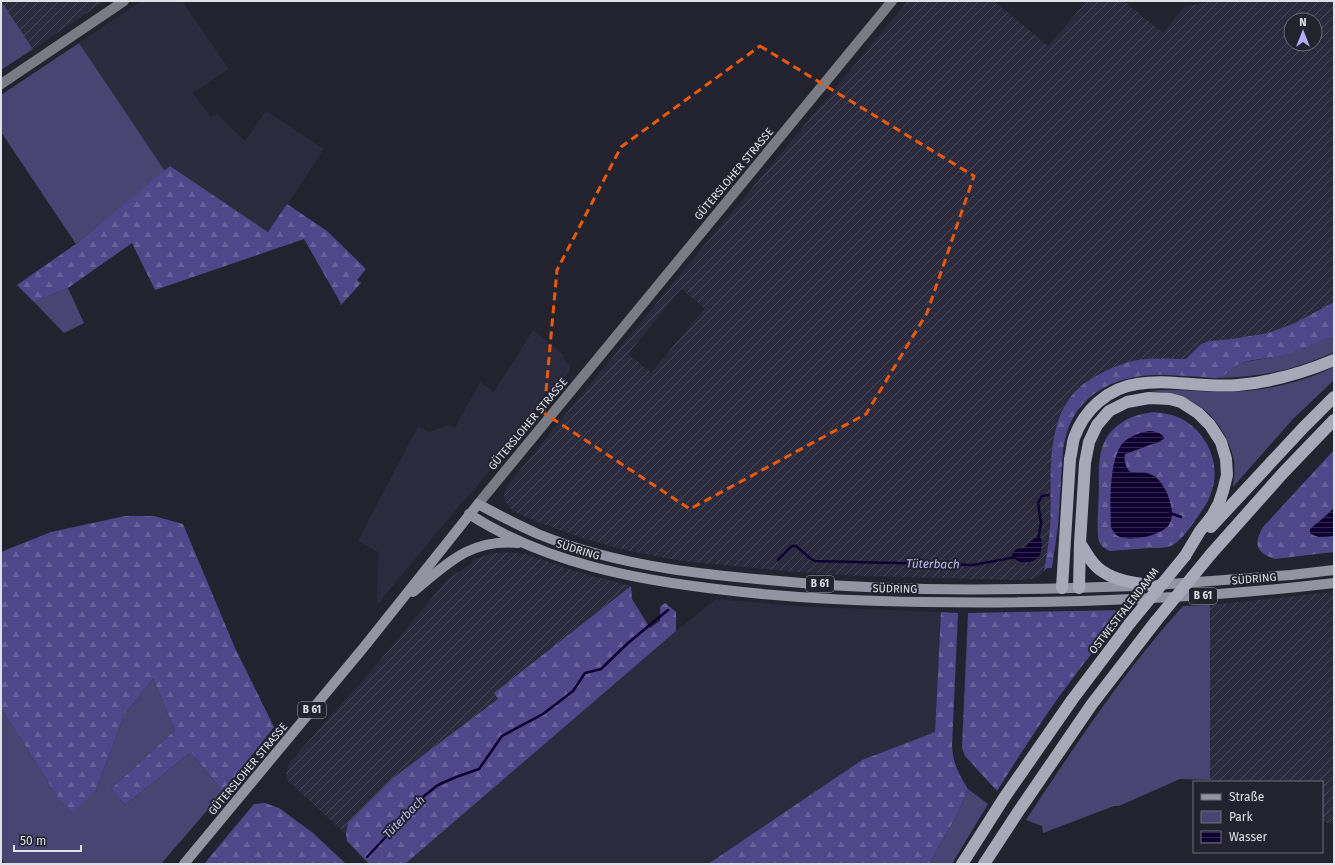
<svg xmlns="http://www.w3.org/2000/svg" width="1335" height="865" font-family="'Fira Sans',sans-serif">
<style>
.built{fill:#2c2b3e}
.industrial{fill:url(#industrial-furrows);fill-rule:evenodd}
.green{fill:#494472}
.forest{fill:url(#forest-firs);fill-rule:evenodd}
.water{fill:url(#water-rules)}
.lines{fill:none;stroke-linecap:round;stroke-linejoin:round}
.stream{stroke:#0f0230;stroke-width:2.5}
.secondary{stroke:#7b7b85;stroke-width:10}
.primary{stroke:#9393a1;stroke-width:10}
.highway{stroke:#a9a8b9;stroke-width:12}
.highway-bridge{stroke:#a9a8b9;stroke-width:12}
.marked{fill:none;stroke:#e8590c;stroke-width:3;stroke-dasharray:8 5;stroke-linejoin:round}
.labels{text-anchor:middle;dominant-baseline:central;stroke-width:4;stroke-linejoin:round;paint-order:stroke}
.shield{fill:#23222f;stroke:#a7a7b1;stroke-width:1}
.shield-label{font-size:10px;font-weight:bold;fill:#e0e0e9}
.street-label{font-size:11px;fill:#e0e0e9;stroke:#23222f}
.water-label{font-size:12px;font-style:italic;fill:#bdb9f4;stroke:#23222f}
</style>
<defs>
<pattern id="industrial-furrows" width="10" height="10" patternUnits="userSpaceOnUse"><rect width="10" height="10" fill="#2c2b3e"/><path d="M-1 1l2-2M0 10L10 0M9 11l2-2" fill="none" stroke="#4a495a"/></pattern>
<pattern id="forest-firs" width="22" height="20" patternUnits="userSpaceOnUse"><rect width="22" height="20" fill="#50468a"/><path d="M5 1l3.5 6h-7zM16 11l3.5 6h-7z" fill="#69609a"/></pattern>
<pattern id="water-rules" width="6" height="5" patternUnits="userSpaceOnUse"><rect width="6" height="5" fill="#0f0230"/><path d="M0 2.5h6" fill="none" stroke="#32274e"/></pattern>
</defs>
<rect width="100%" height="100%" fill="#23222f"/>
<g class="built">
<path d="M141,1h41l47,68 -36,24 18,24 6,-3 28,27 21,-30 58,38 -55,83 -99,-65 -5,4 -86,-128z"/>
<path d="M533,330l32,26 -2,2 7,7 -1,7 -95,118 -11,11 -86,104 1,-53 -20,-11 60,-115 11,6 20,-7 6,3 25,-46 14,10z"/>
<path d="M716,599l94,8 131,5 -6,120 -73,28 -154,104h-303l271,-233z"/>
</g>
<g class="industrial">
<path d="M1,1h104l-72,48z"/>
<path d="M908,1h86l54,45 39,-45h37l39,32 21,-26 28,-6h122v301l-39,21 -27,10 -36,6 -23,2 -8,3 -15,15h-40l-41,12 -25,16 -7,7 -9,12 -9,28 -4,33 -1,62 -2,21 -4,21 -6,6 -6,2 -10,1 -163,-4 -62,-4 -115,-11 -52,-10 -48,-13 -45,-16 -24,-11 -8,-10 -1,-7 3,-8 171,-209zM1291,20h24v24h-24zM681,289l24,19 -54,65 -23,-19z"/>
<path d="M505,552l20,2 56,19 50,13 -137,107 4,6 -150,124 -2,11 -59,-54 -1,-5 3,-12 88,-99 71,-85 24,-16 1,-3 16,-6z"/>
<path d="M1334,592v233l-12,-4v-39h-107l-5,-2v-175z"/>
</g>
<g class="green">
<path d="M1,1l32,48 -32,21z"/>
<path d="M79,43l86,128 -89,73 -75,-112v-37z"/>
<path d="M68,288l16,35 -20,10 -30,-31z"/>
<path d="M1334,336v16c-39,18 -73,25 -115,26l21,-15 39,-7 16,-5z"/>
<path d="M1334,367v13l-41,39 -60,68c1,-8 2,-18 1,-27 -6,-26 -22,-50 -47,-61 -12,-5 -25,-7 -39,-8 26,-3 51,1 77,1 37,0 75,-9 109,-25z"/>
<path d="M1210,605v175l-30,-1 -61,27h-5l-71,27 -1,-7 -16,-6c48,-73 98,-149 157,-214z"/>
<path d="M153,679l22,51 -64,59 14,16 66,-53 32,40 -62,72h-157l-3,-8v-148l58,91 37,-9 28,-75z"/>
<path d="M968,789l20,15 -36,60h-23l29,-51z"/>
</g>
<g class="forest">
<path d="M170,166l98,66 19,-28 40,27 39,38 -9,11 4,3 -20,22 -2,-5 -35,-61 -149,51 -23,-47 -64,45 -34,14 -17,-17 59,-41z"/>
<path d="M1334,302v34c-18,7 -36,15 -54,20 -13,3 -27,3 -39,7 -8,3 -15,13 -23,15 -4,1 -10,-1 -15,-1 -12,-1 -24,-1 -36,-2 -41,-2 -84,13 -99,54 -2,7 -4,14 -5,21l-5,76 -6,42h-5l-3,3c2,-14 5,-28 6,-42 3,-45 -8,-109 30,-142 5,-5 12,-8 18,-12 14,-8 32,-15 48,-16 13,-1 27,0 40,0l15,-15 8,-3 23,-2 36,-6 27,-10z"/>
<path d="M1154,412c8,1 18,2 26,6 26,13 41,44 32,72 -3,12 -11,22 -18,32 -7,9 -14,21 -26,25 -5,1 -13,1 -18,1 -13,1 -27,2 -40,3 -6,-3 -10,-5 -12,-13 -1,-15 0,-31 1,-46 0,-13 -1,-28 2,-40 6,-26 28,-37 53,-40zM1144,432l18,9 -37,13c-2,5 1,14 5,18 24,3 26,0 38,23l-55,-25c5,-22 8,-31 31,-38z"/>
<path d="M1334,450v58l-24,22v3l9,4 15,-1v16l-59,7c-19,-6 -22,-15 -12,-32z"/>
<path d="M125,516h29l29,8 52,124 39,79 -51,65 -32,-40 -66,53 -14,-16 64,-59 -22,-51 -29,36 -28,75 -23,23 -14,-14 -58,-91v-156l50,-20z"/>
<path d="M631,586l1,13 18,29 10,-7v-14l5,-4 11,9v19l-271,233h-36l-22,-23 -1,-7 2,-11 45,-45 105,-79 -4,-6z"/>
<path d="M1127,610c-18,23 -38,46 -55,69 -27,36 -51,74 -75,112l-32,-35 -3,-8 6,-135z"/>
<path d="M941,612l17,1 -6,133c1,17 7,29 16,43l-10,24 -29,51h-221l154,-104 73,-28z"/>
<path d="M265,803l14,5 34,25 33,31h-142l50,-60z"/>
</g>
<g class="water">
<path d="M1150,431c6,1 13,1 14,8l-39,15c-2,5 1,14 5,18 7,1 15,-1 22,3 13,6 27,39 16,51 -8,10 -39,16 -50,10 -4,-2 -5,-5 -7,-9 -1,-22 -2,-66 11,-83 7,-8 19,-12 28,-13z"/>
<path d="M1334,508v28c-9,0 -17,3 -24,-3v-4l17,-14z"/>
<path d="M1036,537l5,1c1,6 1,12 -1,17 -3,5 -13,9 -18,8 -3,-1 -7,-4 -9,-5l-1,-3 4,-6 7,-1z"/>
</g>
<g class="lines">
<g class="stream">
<path d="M1170,513l11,4"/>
<path d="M1038,540l3,-17 -3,-20 4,-7 6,-1"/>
<path d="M778,560l14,-14h4l15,13 4,2 158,4 43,-8"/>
<path d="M367,857l30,-32 17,-21 24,-19 18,-8 23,-8 23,-33 41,-22 30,-23 12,-18 16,-4 27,-26 40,-33"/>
</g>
<g class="secondary">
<path d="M1,84l123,-83"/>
<path d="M478,504l414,-503"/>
</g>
<g class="primary">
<path d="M469,514c76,49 167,66 256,76 66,8 132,11 199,12 137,2 274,-3 410,-19"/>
<path d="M1156,585l135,-10 43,-5"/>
<path d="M413,592c33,-27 57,-54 105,-49"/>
<path d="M184,864l180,-217 114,-143c19,10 39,21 60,30 83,34 176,42 264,49 112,9 223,7 334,3"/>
</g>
<g class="highway">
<path d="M1211,527l92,-99 31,-31"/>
<path d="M1080,543c6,9 12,22 22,28 14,10 32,12 49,14"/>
<path d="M1211,554l72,-81 51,-53"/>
<path d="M1062,588l8,-129c2,-7 2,-14 4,-21 10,-28 34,-50 63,-54 13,-2 27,-2 40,-1 20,1 41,4 61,2 33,-3 65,-12 96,-25"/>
<path d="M1079,588l1,-45 5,-80 4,-21 8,-17 12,-14 18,-9 22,-4 21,1 11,3 17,11 12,12 11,17 5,17 1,16 -4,16 -4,12 -7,13 -12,15 -15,25"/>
<path d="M962,864l42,-66 68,-98 58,-77"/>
<path d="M984,864l34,-52 74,-108 64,-83"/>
</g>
<g class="highway-bridge">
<path d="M1156,621l55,-67"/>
<path d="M1130,623l55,-67"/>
</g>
</g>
<path class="marked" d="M760,46l214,130 -47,137 -61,101 -176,95 -146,-96 13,-143 64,-123z"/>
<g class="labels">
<g class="shield">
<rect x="806" y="576" width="28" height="16" rx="3"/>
<rect x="1189" y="588" width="28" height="16" rx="3"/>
<rect x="298" y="702" width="28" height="16" rx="3"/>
</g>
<g class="shield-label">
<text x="820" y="584">B 61</text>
<text x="1203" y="596">B 61</text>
<text x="312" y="710">B 61</text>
</g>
<g class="street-label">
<text transform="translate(734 174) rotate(-50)">GÜTERSLOHER STRASSE</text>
<text transform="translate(528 424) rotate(-50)">GÜTERSLOHER STRASSE</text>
<text transform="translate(578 550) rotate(17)">SÜDRING</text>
<text transform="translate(1254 579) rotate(-5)">SÜDRING</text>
<text transform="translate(895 589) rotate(1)">SÜDRING</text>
<text transform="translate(1124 611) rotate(-52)">OSTWESTFALENDAMM</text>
<text transform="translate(248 769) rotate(-50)">GÜTERSLOHER STRASSE</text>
</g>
<g class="water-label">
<text transform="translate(933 564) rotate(1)">Tüterbach</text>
<text transform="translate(404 817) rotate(-46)">Tüterbach</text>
</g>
</g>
<rect width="1335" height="865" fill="none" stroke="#e0e0e9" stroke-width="4"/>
<rect x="1193" y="781" width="130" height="72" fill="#23222f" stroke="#6f6e79"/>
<rect x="1201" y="794" width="20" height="6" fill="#9393a1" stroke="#6f6e79"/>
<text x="1229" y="801" font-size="12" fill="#e0e0e9">Straße</text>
<rect x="1201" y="811" width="20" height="12" fill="#494472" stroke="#6f6e79"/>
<text x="1229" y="821" font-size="12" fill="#e0e0e9">Park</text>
<rect x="1201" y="831" width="20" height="12" fill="url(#water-rules)" stroke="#6f6e79"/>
<text x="1229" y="841" font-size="12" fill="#e0e0e9">Wasser</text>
<g transform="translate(1303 32)"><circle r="19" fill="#23222f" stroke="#6f6e79"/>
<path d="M0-3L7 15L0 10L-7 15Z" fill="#b3adf9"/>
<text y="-6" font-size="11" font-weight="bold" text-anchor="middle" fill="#e0e0e9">N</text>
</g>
<path d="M14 845v6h67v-6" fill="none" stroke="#e0e0e9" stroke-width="2"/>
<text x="20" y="845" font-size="12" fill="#e0e0e9" stroke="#23222f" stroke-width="3" paint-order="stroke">50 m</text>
</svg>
